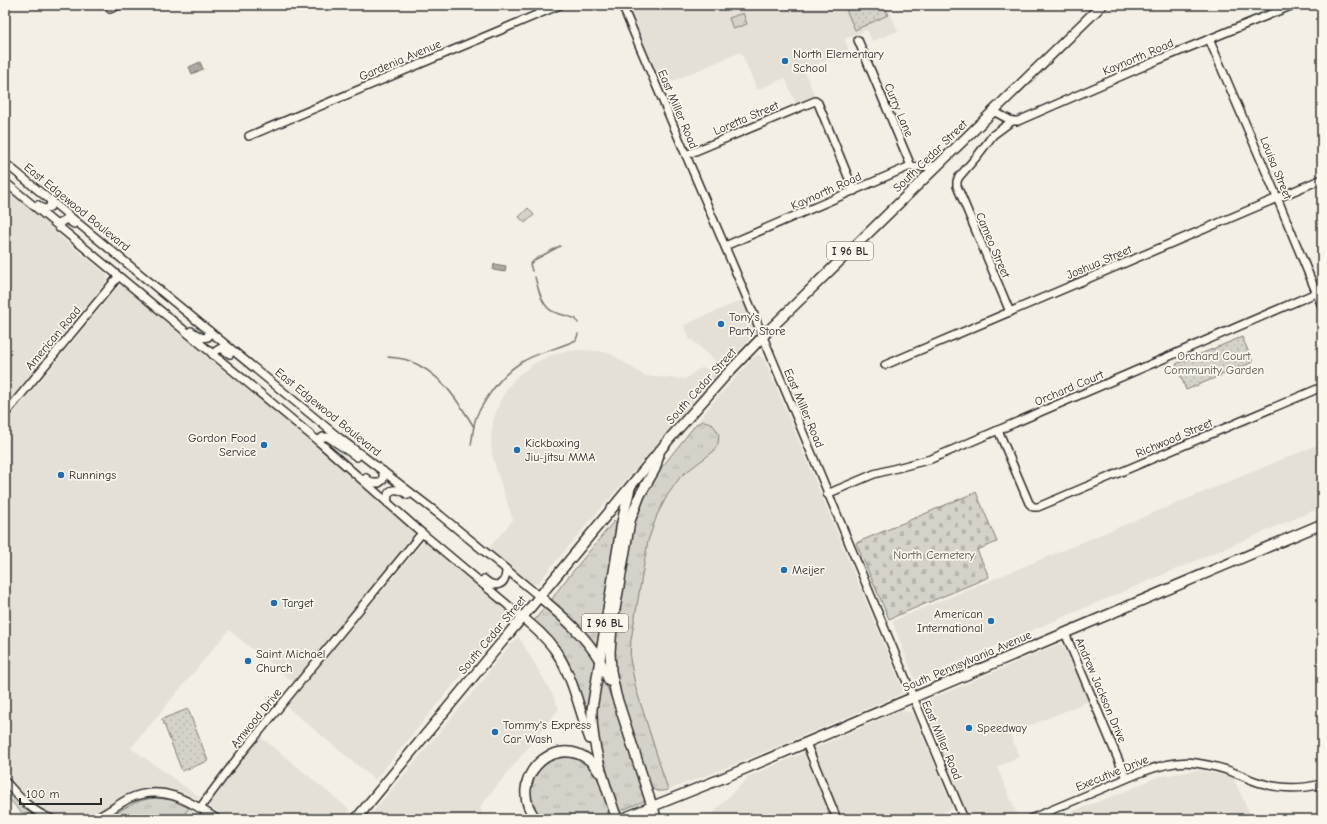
<svg xmlns="http://www.w3.org/2000/svg" width="1327" height="824" font-family="'Comic Neue',sans-serif">
<style>
.built{fill:#e4e0d6}
.grass{fill:url(#grass-tufts);stroke:#807e7a}
.cemetery{fill:url(#cemetery-stones);stroke:#807e7a}
.park{fill:url(#park-crowns);stroke:#807e7a}
.garden{fill:url(#garden-dots);stroke:#807e7a}
.water{fill:url(#water-waves);stroke:#787772}
.lines{fill:none;stroke-linecap:round;stroke-linejoin:round}
.stream{stroke:#787772;stroke-width:1.5}
.minor-casing{stroke:#2b2b2b;stroke-width:10}
.major-casing{stroke:#2b2b2b;stroke-width:12}
.highway-casing{stroke:#2b2b2b;stroke-width:14}
.minor{stroke:#fbf7ec;stroke-width:7}
.major{stroke:#fbf7ec;stroke-width:9}
.highway{stroke:#fbf7ec;stroke-width:11}
.poi-dot{fill:#1f6fb2;stroke:#fbf7ec;stroke-width:1.5}
.labels{text-anchor:middle;dominant-baseline:central;stroke-width:3.5;stroke-linejoin:round;paint-order:stroke}
.shield{fill:#fbf7ec;stroke:#696865;stroke-width:1}
.shield-label{font-size:11px;font-weight:bold;fill:#2b2b2b}
.poi-label{font-size:12px;fill:#2b2b2b;stroke:#fbf7ec;text-anchor:start}
.street-label{font-size:12px;fill:#2b2b2b;stroke:#fbf7ec}
.park-label{font-size:12px;fill:#565552;stroke:#fbf7ec}
</style>
<defs>
<pattern id="grass-tufts" width="24" height="20" patternUnits="userSpaceOnUse"><rect width="24" height="20" fill="#d5d2c9"/><path d="M3 7l-1-3M5 7V3M7 7l1-3M15 17l-1-3M17 17v-4M19 17l1-3" fill="none" stroke="#b7b4ad"/></pattern>
<pattern id="cemetery-stones" width="16" height="16" patternUnits="userSpaceOnUse"><rect width="16" height="16" fill="#d5d2c9"/><path d="M2 7V4a2 2 0 0 1 4 0v3zM10 15v-3a2 2 0 0 1 4 0v3z" fill="#b7b4ad"/></pattern>
<pattern id="park-crowns" width="20" height="18" patternUnits="userSpaceOnUse"><rect width="20" height="18" fill="#d5d2c9"/><path d="M2 6a3 3 0 1 1 6 0M12 15a3 3 0 1 1 6 0" fill="none" stroke="#b7b4ad"/></pattern>
<pattern id="garden-dots" width="8" height="8" patternUnits="userSpaceOnUse"><rect width="8" height="8" fill="#d5d2c9"/><path d="M2 2h.1M6 6h.1" fill="none" stroke="#b7b4ad" stroke-width="1.8" stroke-linecap="round"/></pattern>
<pattern id="water-waves" width="16" height="10" patternUnits="userSpaceOnUse"><rect width="16" height="10" fill="#aca9a2"/><path d="M0 5q4-4 8 0t8 0" fill="none" stroke="#8c8a84"/></pattern>
</defs>
<rect width="100%" height="100%" fill="#f3efe4"/>
<filter id="ink" filterUnits="userSpaceOnUse"><feTurbulence type="fractalNoise" baseFrequency=".025" numOctaves="2"/><feDisplacementMap in="SourceGraphic" scale="8" xChannelSelector="R" yChannelSelector="G"/><feConvolveMatrix kernelMatrix="1 2 1 2 8 2 1 2 1" color-interpolation-filters="sRGB"/></filter>
<g filter="url(#ink)">
<g class="built">
<path d="M627,5h260l11,26 -26,10 -5,-11 -22,9 4,12 -45,19 11,27 -19,8 -11,-27 -28,12 -16,-38 -80,34z"/>
<path d="M5,187l36,30 15,16 49,40 3,5 -2,4 -101,123z"/>
<path d="M120,285l5,1 201,166 86,77 2,7 -120,147 -65,-53 -98,118 70,50h-5l-11,-5 -16,-4h-21l-19,5 -32,18 -17,5h-15l-15,-4 -17,-10 -28,-29v-350l112,-136z"/>
<path d="M742,300l12,28 -1,7 -159,181 -57,68 -7,1 -43,-35 26,-30 -16,-48 -5,-18 -1,-14 2,-19 7,-20 7,-12 9,-12 19,-14 14,-7 17,-5 17,-1 16,1 12,3 34,22 40,3 14,-10 5,-1 9,2 5,-6 -26,-24h-2l-6,-15z"/>
<path d="M758,355l5,3 3,5 137,327 -4,5 -161,68 -70,27 -11,1 -6,-3 -37,-139 58,-195 44,-55 38,-42z"/>
<path d="M1322,443v64l-407,173 -23,-59z"/>
<path d="M424,541l3,1 83,69v5l-135,164 -89,-74z"/>
<path d="M519,637l34,58 6,14 -79,98 4,12h-117l120,-144 1,-3 22,-27z"/>
<path d="M1059,644l7,4 23,53 -79,33 9,23 -22,10 22,52h-49l-46,-111v-6z"/>
<path d="M900,711l10,1 5,6 38,90 -25,11h-86l-28,-65 1,-6z"/>
<path d="M261,737l89,73 -7,9h-115l-18,-12v-5l9,-14z"/>
<path d="M803,753l3,5 26,61h-123l9,-12 32,-31z"/>
<path d="M1198,770l35,7 19,42h-199l73,-28 31,-14z"/>
<path d="M189,808l17,11h-26z"/>
</g>
<g class="grass">
<path d="M704,421l7,2 5,6 3,6 -1,9 -4,7 -33,25 -14,20 -10,19 -9,26 -17,99 -1,19 6,30 32,101c-7,2 -13,2 -19,-4l-30,-97 -5,-24v-26l19,-115 9,-26 16,-26 38,-48z"/>
<path d="M614,521l4,3 -21,124 -19,-24 -24,-19 -2,-6 9,-13z"/>
<path d="M545,607c16,6 40,39 50,54l-7,58 -14,-39 -41,-58z"/>
<path d="M602,676l1,1 12,30 30,92 -1,2 -24,10c-10,-13 -25,-78 -25,-95 1,-13 5,-27 7,-40z"/>
<path d="M564,757c23,1 30,12 38,32 2,6 5,12 6,18l-1,5 -6,7h-60c-16,-18 -14,-46 8,-58 4,-3 10,-3 15,-4z"/>
<path d="M5,789l18,19 16,11h-11l-23,-24z"/>
<path d="M157,798l14,2 18,8 -9,11h-74c18,-10 29,-20 51,-21z"/>
</g>
<path class="cemetery" d="M976,492l21,50 -20,8 12,27 -100,42 -33,-76z"/>
<g class="park">
<path d="M743,13l4,11 -14,5 -4,-11z"/>
<path d="M528,208l6,7 -9,8 -6,-6z"/>
</g>
<g class="garden">
<path d="M844,5h40l4,10 -33,15z"/>
<path d="M1242,337l11,25 -67,28 -10,-26z"/>
<path d="M188,709l20,52 -26,10 -20,-52z"/>
</g>
<g class="water">
<path d="M200,62l3,7 -11,5 -3,-7z"/>
<path d="M494,264l12,2 -1,6 -12,-2z"/>
</g>
<g class="lines">
<g class="stream">
<path d="M532,271l-2,-7 6,-5 24,-13"/>
<path d="M535,277c3,11 7,31 19,35 7,3 15,4 22,7l2,4"/>
<path d="M388,357c6,1 13,1 19,3 32,11 50,39 67,67"/>
<path d="M471,445c2,-9 2,-22 6,-30 10,-19 24,-40 43,-52 17,-11 38,-14 56,-23l2,-6"/>
</g>
<defs>
<g id="minor">
<path d="M622,5l124,291 218,523"/>
<path d="M110,9l9,-4"/>
<path d="M1209,39l64,149 49,118"/>
<path d="M858,40l53,126"/>
<path d="M993,111l19,10h6l140,-61 135,-55"/>
<path d="M249,136l311,-131"/>
<path d="M686,155l129,-54 3,2 36,88"/>
<path d="M5,163l332,273 103,79 100,82"/>
<path d="M5,182l313,259 104,92 100,84"/>
<path d="M38,205c4,4 7,5 12,2l1,-7"/>
<path d="M59,228l1,-5 6,-4 8,5"/>
<path d="M725,246l183,-79 30,-1"/>
<path d="M1010,312l-53,-126v-5l2,-4 19,-22 15,-20 19,-14"/>
<path d="M191,331l11,7 6,-1 1,-6"/>
<path d="M213,355l3,-4 5,-3 9,6"/>
<path d="M885,365l437,-186"/>
<path d="M5,414l113,-137"/>
<path d="M998,430l31,73 4,4h5l284,-120"/>
<path d="M318,441l5,-4h5l29,20"/>
<path d="M366,478l6,5h7l4,-3v-9"/>
<path d="M827,494l47,-20 57,-15 385,-166"/>
<path d="M388,503c-3,-16 10,-16 20,-8"/>
<path d="M484,579c11,10 22,7 22,-9"/>
<path d="M1065,633l61,145"/>
<path d="M806,743l31,76"/>
<path d="M5,781c13,15 27,31 47,38"/>
<path d="M200,808l36,-48 186,-227"/>
<path d="M93,819c13,-4 23,-14 35,-20 35,-16 61,2 89,20"/>
<path d="M1030,819l112,-47c16,-6 37,-12 54,-9 13,2 27,5 39,10 9,3 17,8 26,10 19,6 41,6 61,1"/>
</g>
<g id="major">
<path d="M540,597c21,18 44,37 59,62 4,7 7,15 10,22"/>
<path d="M522,617c12,10 24,20 33,33 18,26 24,59 35,89"/>
<path d="M652,806l-36,-111 -5,-24 -1,-19 2,-25 18,-106 10,-26 15,-26 4,-15"/>
<path d="M356,819l315,-382 54,-61 43,-45 334,-326"/>
<path d="M536,819c-31,-37 15,-87 53,-59 4,3 7,8 10,12"/>
<path d="M617,819c-12,-35 -26,-72 -25,-110l30,-187 8,-34"/>
<path d="M621,819l102,-41 599,-254"/>
</g>
<path id="highway" d="M652,806l3,13"/>
</defs>
<use href="#minor" class="minor-casing"/>
<use href="#major" class="major-casing"/>
<use href="#highway" class="highway-casing"/>
<use href="#minor" class="minor"/>
<use href="#major" class="major"/>
<use href="#highway" class="highway"/>
</g>
</g>
<g class="poi-dot">
<circle cx="785" cy="61" r="4"/>
<circle cx="721" cy="324" r="4"/>
<circle cx="264" cy="445" r="4"/>
<circle cx="517" cy="450" r="4"/>
<circle cx="61" cy="475" r="4"/>
<circle cx="784" cy="570" r="4"/>
<circle cx="274" cy="603" r="4"/>
<circle cx="991" cy="621" r="4"/>
<circle cx="248" cy="661" r="4"/>
<circle cx="969" cy="728" r="4"/>
<circle cx="495" cy="732" r="4"/>
</g>
<g class="labels">
<g class="shield">
<rect x="827" y="242" width="46" height="18" rx="3"/>
<rect x="582" y="614" width="46" height="18" rx="3"/>
</g>
<g class="shield-label">
<text x="850" y="251">I 96 BL</text>
<text x="605" y="623">I 96 BL</text>
</g>
<g class="poi-label">
<text x="793" y="54">North Elementary<tspan x="793" dy="14">School</tspan></text>
<text x="729" y="317">Tony's<tspan x="729" dy="14">Party Store</tspan></text>
<text x="256" y="438" text-anchor="end">Gordon Food<tspan x="256" dy="14">Service</tspan></text>
<text x="525" y="443">Kickboxing<tspan x="525" dy="14">Jiu-jitsu MMA</tspan></text>
<text x="69" y="475">Runnings</text>
<text x="792" y="570">Meijer</text>
<text x="282" y="603">Target</text>
<text x="983" y="614" text-anchor="end">American<tspan x="983" dy="14">International</tspan></text>
<text x="256" y="654">Saint Michael<tspan x="256" dy="14">Church</tspan></text>
<text x="503" y="725">Tommy's Express<tspan x="503" dy="14">Car Wash</tspan></text>
<text x="977" y="728">Speedway</text>
</g>
<g class="street-label">
<text transform="translate(1138 57) rotate(-23)">Kaynorth Road</text>
<text transform="translate(400 60) rotate(-23)">Gardenia Avenue</text>
<text transform="translate(678 109) rotate(67)">East Miller Road</text>
<text transform="translate(899 110) rotate(67)">Curry Lane</text>
<text transform="translate(746 118) rotate(-23)">Loretta Street</text>
<text transform="translate(930 156) rotate(-44)">South Cedar Street</text>
<text transform="translate(1276 168) rotate(68)">Louisa Street</text>
<text transform="translate(826 191) rotate(-24)">Kaynorth Road</text>
<text transform="translate(77 207) rotate(39)">East Edgewood Boulevard</text>
<text transform="translate(993 245) rotate(67)">Cameo Street</text>
<text transform="translate(1099 262) rotate(-23)">Joshua Street</text>
<text transform="translate(53 338) rotate(-50)">American Road</text>
<text transform="translate(701 386) rotate(-48)">South Cedar Street</text>
<text transform="translate(1069 388) rotate(-23)">Orchard Court</text>
<text transform="translate(804 408) rotate(67)">East Miller Road</text>
<text transform="translate(328 412) rotate(39)">East Edgewood Boulevard</text>
<text transform="translate(1174 438) rotate(-23)">Richwood Street</text>
<text transform="translate(492 635) rotate(-50)">South Cedar Street</text>
<text transform="translate(967 661) rotate(-23)">South Pennsylvania Avenue</text>
<text transform="translate(1101 690) rotate(67)">Andrew Jackson Drive</text>
<text transform="translate(256 718) rotate(-51)">Amwood Drive</text>
<text transform="translate(942 740) rotate(67)">East Miller Road</text>
<text transform="translate(1112 773) rotate(-22)">Executive Drive</text>
</g>
<g class="park-label">
<text x="1214" y="356">Orchard Court<tspan x="1214" dy="14">Community Garden</tspan></text>
<text x="934" y="555">North Cemetery</text>
</g>
</g>
<rect width="1327" height="824" fill="none" stroke="#fbf7ec" stroke-width="20"/>
<rect x="10" y="10" width="1307" height="804" fill="none" stroke="#2b2b2b" stroke-width="1.5" filter="url(#ink)"/>
<path d="M20 798v6h81v-6" fill="none" stroke="#2b2b2b" stroke-width="2"/>
<text x="26" y="798" font-size="12" fill="#2b2b2b" stroke="#fbf7ec" stroke-width="3" paint-order="stroke">100 m</text>
</svg>
